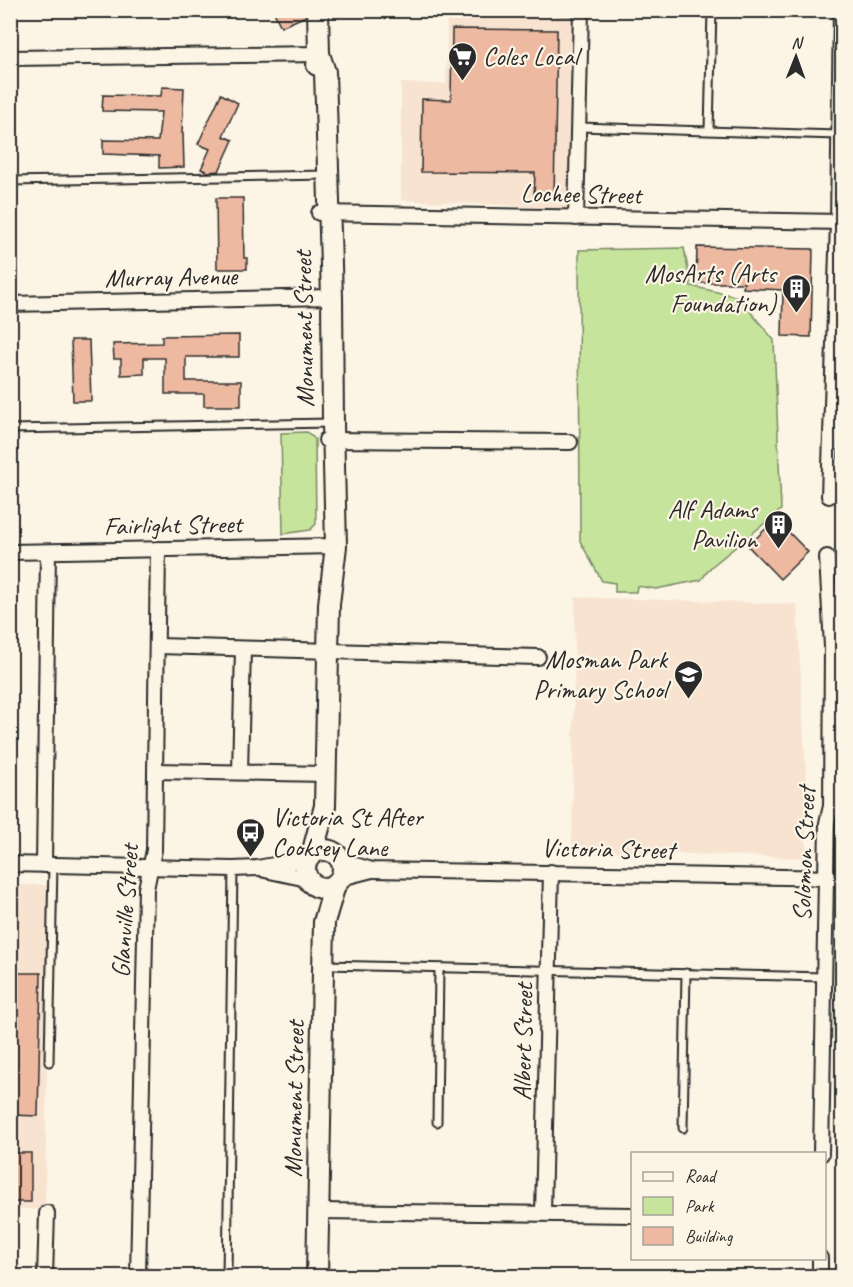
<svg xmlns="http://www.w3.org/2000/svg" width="853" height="1287" font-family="Caveat,sans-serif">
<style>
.built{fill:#f8e3d1}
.green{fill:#c6e49c;stroke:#788864;stroke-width:1.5}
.building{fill:#eeb9a1;stroke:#2b2b2b;stroke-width:1.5}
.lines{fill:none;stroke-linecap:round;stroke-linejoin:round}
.lane-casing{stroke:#2b2b2b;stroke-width:11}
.street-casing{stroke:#2b2b2b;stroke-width:18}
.secondary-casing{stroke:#2b2b2b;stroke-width:24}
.lane{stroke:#fcf5e5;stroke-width:7}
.street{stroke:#fcf5e5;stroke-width:14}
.secondary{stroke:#fcf5e5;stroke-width:20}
.labels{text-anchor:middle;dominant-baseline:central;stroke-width:4.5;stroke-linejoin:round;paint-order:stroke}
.poi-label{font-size:26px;fill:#2b2b2b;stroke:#fcf5e5;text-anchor:end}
.street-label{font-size:26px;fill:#2b2b2b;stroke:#fcf5e5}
</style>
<rect width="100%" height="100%" fill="#fcf5e5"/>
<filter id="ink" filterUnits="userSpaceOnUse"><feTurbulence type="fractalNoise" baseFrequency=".0167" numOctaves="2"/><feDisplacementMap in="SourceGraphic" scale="12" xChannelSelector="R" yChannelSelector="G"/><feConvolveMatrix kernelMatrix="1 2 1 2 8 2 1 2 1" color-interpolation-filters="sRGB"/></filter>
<g filter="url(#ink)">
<g class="built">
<path d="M447,11h132l-4,198 -174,-9v-117l45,1z"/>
<path d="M575,597l222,7 10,189 -1,65 -234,-8z"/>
<path d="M11,885h38l-4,324h-34z"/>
</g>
<g class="green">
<path d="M684,248l7,38 47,11 36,43 7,170 -70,57 -10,13 -45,9 -19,-3 -1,6h-21v-9l-13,-2 -22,-40 -1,-291z"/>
<path d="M307,432l8,7 1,85 -6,6 -27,4 -2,-101z"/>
</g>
<g class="building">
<path d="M273,10h33v6l-25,11z"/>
<path d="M452,29l105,1 -3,168 -20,-2 1,-23 -114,-1 1,-73 29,1z"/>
<path d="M162,87l22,1 -2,45h1l1,34 -25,1v-12l-56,-2v-14l55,1 3,-29 -59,-1 1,-16 58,1z"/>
<path d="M221,94l17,9 -15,33 10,4 -14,31 -11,1 -7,-3 9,-20 -12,-5z"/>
<path d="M216,198h27l1,60h3v11h-30z"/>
<path d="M697,247l116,2 -2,88 -29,-1 1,-46 -40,-2 1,-5h-48z"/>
<path d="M239,335v22h-53v24h55v25h-37v-12h-39v-36h-21v16l-23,1v-16h-7l-1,-15 49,-1v-7z"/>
<path d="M71,340h18l2,61h-18z"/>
<path d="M776,519l32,33 -28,27 -32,-33z"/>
<path d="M10,973h31l-3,143 -27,-1z"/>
<rect x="10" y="1153" width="21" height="49"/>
</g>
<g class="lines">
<defs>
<g id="lane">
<path d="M556,10l25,1"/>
<path d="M579,127l259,8"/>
<path d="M709,130l3,-120"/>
<path d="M10,181l316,-6"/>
<path d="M10,429l322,-6"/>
<path d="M325,965l499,12"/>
<path d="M49,1062l4,-197"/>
<path d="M437,1122l2,-154"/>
<path d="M683,1128l3,-155"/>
<path d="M227,1276l6,-407"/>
</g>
<g id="street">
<path d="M10,58l309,-4"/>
<path d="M319,213l523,9"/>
<path d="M576,218l5,-208"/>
<path d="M10,304l322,-7"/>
<path d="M326,440l244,2"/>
<path d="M829,496l9,-274 3,-212"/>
<path d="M10,552l326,-6"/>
<path d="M157,646l381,11"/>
<path d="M155,771l171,3"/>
<path d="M240,772l3,-123"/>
<path d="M342,861l30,9 470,8"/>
<path d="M10,864l223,5 24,-1 51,-9"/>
<path d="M44,865l4,-313"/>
<path d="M265,870l42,9"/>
<path d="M341,878l31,-8"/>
<path d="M821,1154l6,-331 4,-17 1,-159 -5,-90"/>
<path d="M319,1211l313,4"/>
<path d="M543,1213l8,-341"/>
<path d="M45,1276l2,-63"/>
<path d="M138,1276l8,-387 8,-39 4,-301"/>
<path d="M820,1276v-18"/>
</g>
<g id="secondary">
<path d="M317,65l2,-11 -1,-44"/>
<circle cx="324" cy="869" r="19"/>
<path d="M312,854l13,-48 4,-202 7,-58 -3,-123 -1,-126 -7,-225 -6,-18"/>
<path d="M317,1276l7,-354 11,-37"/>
</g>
</defs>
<use href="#lane" class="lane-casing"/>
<use href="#street" class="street-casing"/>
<use href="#secondary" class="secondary-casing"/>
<use href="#lane" class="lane"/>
<use href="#street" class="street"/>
<use href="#secondary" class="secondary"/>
</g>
</g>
<defs>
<symbol id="supermarket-pin" viewBox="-11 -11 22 30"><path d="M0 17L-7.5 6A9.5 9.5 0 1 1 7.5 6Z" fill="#2b2b2b" stroke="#fcf5e5"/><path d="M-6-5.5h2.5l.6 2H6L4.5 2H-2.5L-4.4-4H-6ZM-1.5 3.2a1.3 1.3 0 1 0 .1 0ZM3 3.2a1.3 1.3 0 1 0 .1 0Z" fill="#fff"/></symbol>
<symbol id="building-pin" viewBox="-11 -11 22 30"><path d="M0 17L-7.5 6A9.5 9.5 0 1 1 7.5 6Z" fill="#2b2b2b" stroke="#fcf5e5"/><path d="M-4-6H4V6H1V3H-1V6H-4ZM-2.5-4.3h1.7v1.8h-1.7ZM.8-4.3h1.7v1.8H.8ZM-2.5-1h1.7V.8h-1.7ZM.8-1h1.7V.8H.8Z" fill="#fff"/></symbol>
<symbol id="school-pin" viewBox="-11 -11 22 30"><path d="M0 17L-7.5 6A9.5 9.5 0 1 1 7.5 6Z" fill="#2b2b2b" stroke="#fcf5e5"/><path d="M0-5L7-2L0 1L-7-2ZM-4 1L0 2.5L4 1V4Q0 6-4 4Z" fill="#fff"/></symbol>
<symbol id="bus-pin" viewBox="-11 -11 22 30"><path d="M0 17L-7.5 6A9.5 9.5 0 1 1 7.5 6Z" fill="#2b2b2b" stroke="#fcf5e5"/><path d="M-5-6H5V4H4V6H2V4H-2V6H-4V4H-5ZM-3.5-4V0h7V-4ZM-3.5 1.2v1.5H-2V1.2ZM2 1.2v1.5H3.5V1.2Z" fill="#fff"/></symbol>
</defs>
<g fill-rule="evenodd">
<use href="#supermarket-pin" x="446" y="40" width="33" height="45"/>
<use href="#building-pin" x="780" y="272" width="33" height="45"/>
<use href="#building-pin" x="762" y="508" width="33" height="45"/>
<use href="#school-pin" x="672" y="658" width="33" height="45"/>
<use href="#bus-pin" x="234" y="816" width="33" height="45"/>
</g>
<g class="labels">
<g class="poi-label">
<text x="483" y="56" text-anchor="start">Coles Local</text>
<text x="776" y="273">MosArts (Arts<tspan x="776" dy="30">Foundation)</tspan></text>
<text x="757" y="509">Alf Adams<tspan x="757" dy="30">Pavilion</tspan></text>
<text x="667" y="659">Mosman Park<tspan x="667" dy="30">Primary School</tspan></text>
<text x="272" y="817" text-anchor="start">Victoria St After<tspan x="272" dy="30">Cooksey Lane</tspan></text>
</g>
<g class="street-label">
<text transform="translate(581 194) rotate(1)">Lochee Street</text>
<text transform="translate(171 277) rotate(-1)">Murray Avenue</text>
<text transform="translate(304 329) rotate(-91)">Monument Street</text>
<text transform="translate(173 525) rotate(-1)">Fairlight Street</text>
<text transform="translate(608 849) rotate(1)">Victoria Street</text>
<text transform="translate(804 854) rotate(-88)">Solomon Street</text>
<text transform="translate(125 911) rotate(-86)">Glanville Street</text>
<text transform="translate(523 1042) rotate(-89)">Albert Street</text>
<text transform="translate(294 1099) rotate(-89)">Monument Street</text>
</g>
</g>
<rect width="853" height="1287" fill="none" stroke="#fcf5e5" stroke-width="36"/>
<rect x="18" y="18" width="817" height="1251" fill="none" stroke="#2b2b2b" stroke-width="2" filter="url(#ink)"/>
<rect x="631" y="1152" width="195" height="108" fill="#fcf5e5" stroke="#a8a49b" stroke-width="1.5"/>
<rect x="643" y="1172" width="30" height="9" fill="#fcf5e5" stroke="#a8a49b" stroke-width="1.5"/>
<text x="685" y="1182" font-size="18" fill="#2b2b2b">Road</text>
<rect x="643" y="1197" width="30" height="18" fill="#c6e49c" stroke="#a8a49b" stroke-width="1.5"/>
<text x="685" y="1212" font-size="18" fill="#2b2b2b">Park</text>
<rect x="643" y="1227" width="30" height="18" fill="#eeb9a1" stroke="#a8a49b" stroke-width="1.5"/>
<text x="685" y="1242" font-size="18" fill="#2b2b2b">Building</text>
<g transform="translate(796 57) rotate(1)" stroke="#fcf5e5" stroke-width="4.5" paint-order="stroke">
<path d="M0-4.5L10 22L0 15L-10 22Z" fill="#2b2b2b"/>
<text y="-9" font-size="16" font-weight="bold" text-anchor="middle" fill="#2b2b2b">N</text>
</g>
</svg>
